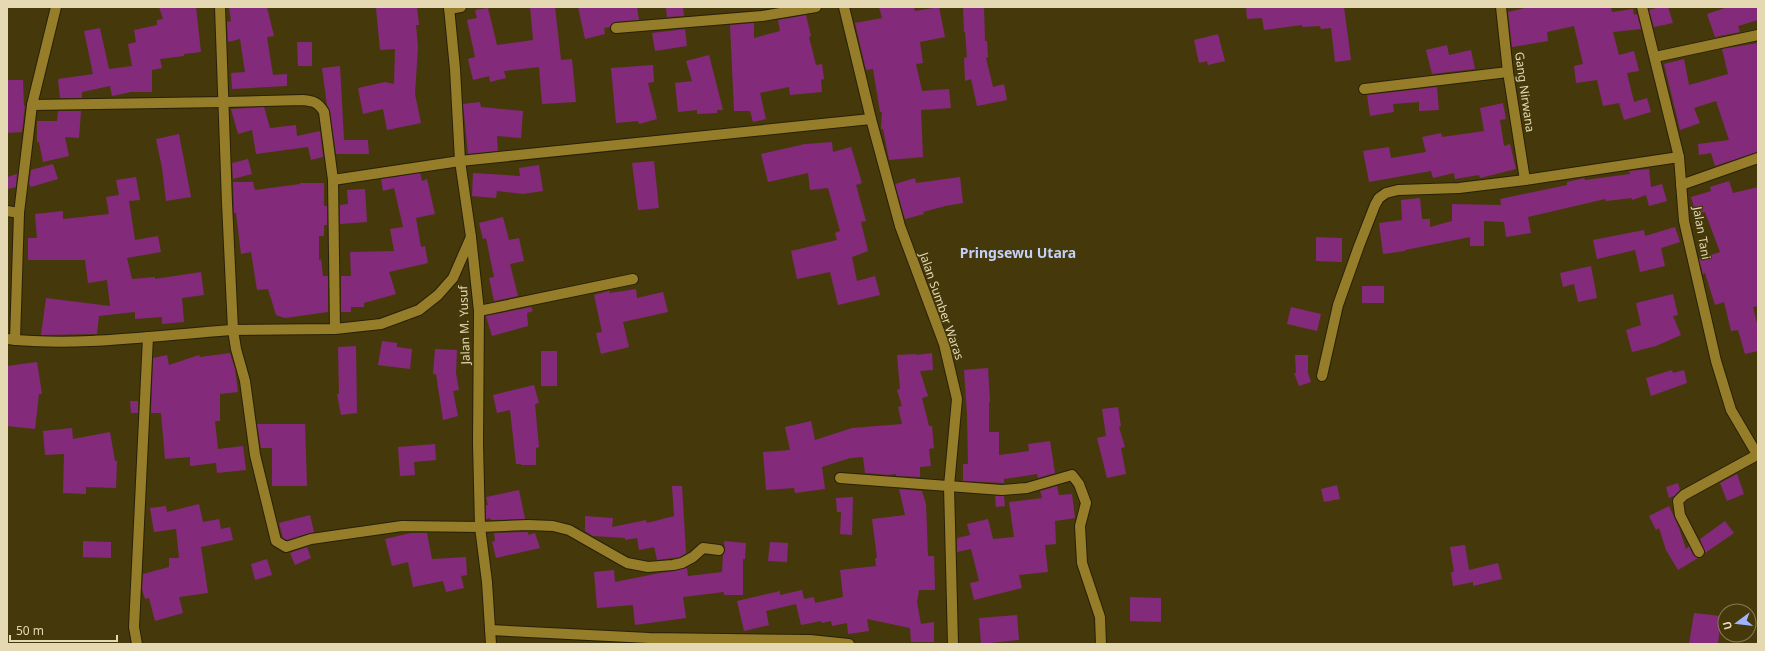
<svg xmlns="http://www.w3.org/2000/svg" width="1765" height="651" font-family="'Noto Sans',sans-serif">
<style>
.building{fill:#842a7b}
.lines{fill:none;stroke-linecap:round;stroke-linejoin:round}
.minor-casing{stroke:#282007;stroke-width:12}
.minor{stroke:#957d2a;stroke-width:10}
.labels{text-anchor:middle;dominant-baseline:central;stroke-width:3;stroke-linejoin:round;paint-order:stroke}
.street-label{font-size:12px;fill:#e5d9b3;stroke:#45390c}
.quarter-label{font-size:14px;font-weight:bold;fill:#c3d0fa;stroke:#45390c}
</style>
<rect width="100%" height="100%" fill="#45390c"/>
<g class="building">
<path d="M159,7h37l5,45 -17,2v2l-24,3 2,9 -10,2v22h-21l-19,4 -2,-10 -28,6v6h-22l-2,-19 35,-5 -9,-43 16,-3 9,41 23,-3 -4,-22 8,-2 -2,-12 23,-5v-5l6,-1z"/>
<path d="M229,7h38l7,29 -7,1 6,38 14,-1v12l-55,3 -1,-16 14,-1 -5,-33 -12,3v-2l-1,-18 4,-1z"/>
<path d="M386,7h31l2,18h-3l2,22 -3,47 6,29 -34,7 -4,-21 -20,5 -5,-26 27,-6 9,2 1,-35 -15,1 -4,-42z"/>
<path d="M530,7h25l6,53 11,-1 4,43 -34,2 -3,-37 -35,4 2,7 -16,4 -1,-6 -16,4 -5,-21 7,-2 -8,-37 10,-2 -2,-8 13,-2 9,37 36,-5z"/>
<path d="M578,7h59l2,13 -24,2 -5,5 -6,1 1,6 -20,5z"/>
<path d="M666,7h17l1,9 -17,1z"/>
<path d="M879,7h35l1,4 24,-4 6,30 -25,5 3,21 -7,1 6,27 27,-2 2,19 -30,2 2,47 -34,3 -6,-31h-2l1,-17h-2l-7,-43 -7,1 -11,-47 27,-5z"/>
<path d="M963,7h21l1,34h2l1,16 -2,1 7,29 11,-3 3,16 -30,6 -6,-27 -6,2 -1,-23 3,-1 -2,-25h-1z"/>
<path d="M1246,7h98l7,53 -16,2 -4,-34 -10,1 -1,-3 -18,1v-2l-38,5 -2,-12 -15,1z"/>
<path d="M1529,7h82l1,5 21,-3 1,6 3,-1 4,15 -28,3 6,23 15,-4 5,20 -12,2 7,29 13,-4 4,14 -27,8 -5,-17 -16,3 -6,-26 -21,3 -2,-17 9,-2 -9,-38 -27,6 1,9 -36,6 -4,-35z"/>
<path d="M1660,7h8l5,16 -19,4 -5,-17z"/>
<path d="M1728,7h30v13l-20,6 2,6 -25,5 -8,-23z"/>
<path d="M806,15l5,21 -2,1 7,28 6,-1 2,15 -3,1 1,12 -32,3 -1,-8 -29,6 6,26 -13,3 -3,-11h-16l-4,-86 24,-2v15l26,-7 -2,-11z"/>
<path d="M685,29l2,17 -32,5 -3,-18z"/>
<path d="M1218,34l7,27 -17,4 -1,-4 -8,2 -5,-23z"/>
<path d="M297,42h15v24h-14z"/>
<path d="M1758,43v109l-43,14 -4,-13 -12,2 -1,-11 31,-4 -13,-39 -22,7 6,15 -20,7 -16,-66 20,-5 5,26 39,-11 -6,-25z"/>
<path d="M1447,45l2,10 22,-5 4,19 -43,5 -6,-24z"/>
<path d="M709,55l14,55h-6v3l-20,1v-4l-19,2 -3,-29 17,-2 -6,-20z"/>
<path d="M653,65l1,17 -6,1 9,36 -18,5 -1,-3 -22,2 -5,-55z"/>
<path d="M340,66l4,74h24l1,14h-33l-6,-43 -3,-6 -5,-37z"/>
<path d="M7,80h16l1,26h1l-3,26 -15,1z"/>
<path d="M1437,87l2,23 -20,1v-9l-26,2 1,8 -24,4 -3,-21z"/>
<path d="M480,102l1,5 42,4 -2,27 -24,-2 1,15 -30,3 -5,-50z"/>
<path d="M1503,103l3,16 -6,1 4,26 6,-2 6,25 -36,9 -1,-3 -24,4 -1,-6 -21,5 -2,-7 -62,11 -6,-31 26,-4 2,11 35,-6 -4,-15 19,-4 1,4 42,-6 -4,-23z"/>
<path d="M264,107l6,21 26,-3 1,11 23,-5 3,26 -12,3 -3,-13 -52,7 -4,-24 -14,4 -7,-25z"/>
<path d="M58,111h23l-2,27 -14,-1 4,19 -26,6 -4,-20h-2v-21h20z"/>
<path d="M179,134l12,63 -25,4 -4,-33 -6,-29z"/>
<path d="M832,142l1,10 18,-5 11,36 -6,2 10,36 -5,1 7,29 -16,6 5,24 18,-5 5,19 -42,10 -8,-33 -33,7 -6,-28 46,-11 -2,-7 5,-2 -12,-43 -18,2 -2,-17 -40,9 -7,-28 44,-10z"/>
<path d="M248,159l4,15 -19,5 -1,-16z"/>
<path d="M654,161l5,47 -21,2 -6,-47z"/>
<path d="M53,164l5,15 -27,8 -2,-3 2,-14z"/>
<path d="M539,165l4,26 -20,3 -26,-3 -1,7 -24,-2 1,-23 47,3 -1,-8z"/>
<path d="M1649,169l2,18 11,-3 5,17 -18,5 -3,-11 -14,5v-2l-26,3 -1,-2 -77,18 3,16 -25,4 -2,-15 -20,-1v25h-14v-9l-65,13v1l-22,3 -4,-31 23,-3 -1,-20 19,-2 2,21h8v8l22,-6v-17l49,1 -1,-6 67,-14v-3l17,-4 1,2 45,-6 -1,-3z"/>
<path d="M420,173l2,8 5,-2 8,35 -19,4 5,29 4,-1 3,17 -39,9 7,22 -32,9v4h-13v5h-10v-36h10l-1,-24 44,-1 -4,-22 13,-2 -9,-39 -11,3 -2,-12z"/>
<path d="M17,174l-1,13 -9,2v-12z"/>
<path d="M136,177l4,23 -11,1 6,39 23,-4 3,16 -34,6 5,21 23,-2v2l46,-7 3,23 -22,3 2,24 -22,2v-7l-27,2v-7l-36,4 -2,18 -56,1 5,-37 64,8 -3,-26 -19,3 -3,-23h-57v-22h9l-2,-24 28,-3v8l46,-5 -3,-17 13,-2 -3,-15z"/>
<path d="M960,177l3,26 -18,3 -22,6 1,2 -19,5 -10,-35 20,-6 1,5z"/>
<path d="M1729,181l4,12 25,-6v119l-5,1 5,21v23l-13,3 -7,-24 -7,1 -7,-29 -9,3 -10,-32 -2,1 -4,-15 21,-7 -15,-40 -9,2 -5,-17 20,-6 -1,-4z"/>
<path d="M233,182h20l2,8 45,-6v-1h24v23h3v19h-3v11h-5v24l2,-1 2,17h5v36l-43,6 -9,-3 -8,-26 -11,1 -6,-38 -10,2 -5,-41h-2z"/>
<path d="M365,189l2,33 -27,2v-19l8,-1 -1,-14z"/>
<path d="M503,217l6,23 10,-2 5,23 -14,3 8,32 -24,5 -5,-23 5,-1 -8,-39 -3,1 -4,-16z"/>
<path d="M1675,227l5,15 -19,6 4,18 -25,6 -5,-22 -38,9 -4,-19 51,-10 1,6z"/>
<path d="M1316,237l26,1v24l-26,-1z"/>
<path d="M1591,266l6,32 -19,4 -4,-18 -11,3 -3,-14z"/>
<rect x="1362" y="286" width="22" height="17"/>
<path d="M636,289l1,9 26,-6 5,20 -45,10 6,25 -28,7 -5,-21 6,-1 -8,-37 15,-4 1,2z"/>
<path d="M1673,294l5,21 -5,1 8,19 -25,11 -24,6 -6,-22 15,-5 -5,-22z"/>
<path d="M531,307l2,4 -6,2 1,13 -36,10 -6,-20z"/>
<path d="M1291,307l30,7 -4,17 -30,-7z"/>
<path d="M382,341l15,2v4l15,2 -2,20 -32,-4z"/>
<path d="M356,346l1,67 -16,2 -4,-21h2l-1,-47z"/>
<path d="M435,349l22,1 -1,23 3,17 -6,1 5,25 -15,4 -7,-46h-3z"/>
<rect x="541" y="351" width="16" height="35"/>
<path d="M230,353l5,16 3,23 -18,2v27h-5l3,28 25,-3 3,24 -29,3 -1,-10 -26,3v-9l-25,2 -4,-46h-10l2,-55 14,-3 2,10 30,-10 1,2z"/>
<path d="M932,353l1,17 -13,1 8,25 -6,2 7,28h3l2,22 -5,1 2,17 -11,1v10l-24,-1v-2l-8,1 -23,-2 -2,-16 -13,1 -28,9 3,22 -30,4 -1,-5 -28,2 -3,-38 27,-2 -5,-23 26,-6 4,19 37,-12 50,-4 -4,-17 4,-1 -5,-16 3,-1 -3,-34 19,-1v1z"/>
<path d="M1295,355h13v18l3,9 -12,4 -5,-13h2z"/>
<path d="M37,362l5,32h-3l-4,35 -28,-3v-60z"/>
<path d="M988,368l2,34h-1v30h10v23l30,-4 -1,-7 22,-3 5,32 -17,5 -1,-4 -33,5v4l-41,-2v-17h5l-1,-50 -3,-44z"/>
<path d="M1672,370l1,3 11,-3 3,13 -36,13 -5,-18z"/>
<path d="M534,385l5,18 -4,1 4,43 -3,1v17h-15v-1h-5l-6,-54 -13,3 -4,-18z"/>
<path d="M130,401h8v12h-7z"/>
<path d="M1118,407l3,19 -2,1 6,20 -4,1 5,26 -19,4 -10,-40 9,-2 -4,-27z"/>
<path d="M257,424h48l2,62h-35v-38h-11z"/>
<path d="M72,428l1,11 37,-7 5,29h2l-1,27 -30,-1v7l-23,-1 1,-39 -19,1 -2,-24z"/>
<path d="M435,444l1,16 -22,2 1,13 -15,1 -2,-29z"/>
<path d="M1737,474l7,20 -17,7 -7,-18z"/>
<path d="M1678,483l2,7 -6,6 -5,2 -3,-11z"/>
<path d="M1337,485l3,14 -16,3 -3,-13z"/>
<path d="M672,486h10l4,67 -6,4 -23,3 -3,-13 -15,3 -2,-12 -12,2v-2l-32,-2 -8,-5v-15l28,2 -1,9 34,-7 1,3 27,-7z"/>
<path d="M1057,486l2,9 13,-1 3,24 -20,3 1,23 -11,1 3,27 -29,3 3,13 -48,12 -4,-17 9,-2 -8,-32 -14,3v-14l13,-3 -3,-11 21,-5 5,20 21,-2 -5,-35 33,-4 -2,-7z"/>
<path d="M899,489l23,2 4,13 2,52h6l1,34h-16l-2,12 4,22 13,-2v20h-23l-1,-14 -43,-9 2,12 -21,3 -1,-11 -15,3 -1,-5 -9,2 -1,-2 -20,4 -5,-21 -30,7 3,14 -25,6 -7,-30 43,-10v4l22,-5 2,9 10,-2 1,6 28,-6 -3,-27 36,-4 -1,-8h2l-5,-39 33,-4z"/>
<path d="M519,490l6,29 -34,1 -1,-2 -4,1v-14h2l-2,-8z"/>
<path d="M995,496h9l1,10 -9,1z"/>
<path d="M853,497l-1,38 -12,-1 1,-22h-4l-1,-14z"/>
<path d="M199,504l4,18 16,-3 2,10 9,-2 3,13 -32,7 7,46 -29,4 4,16 -28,8 -6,-23 -4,1 -3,-10 1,-15 26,-7v-9h10l-3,-29 -22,3 -4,-24 16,-2 1,6z"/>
<path d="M1669,506l10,22 7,21 3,-3 4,9 5,3 -20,12 -12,-20 -7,-22 -3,2 -7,-14z"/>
<path d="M310,515l4,17 -27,8 -4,-2 -4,-15z"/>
<path d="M1725,521l9,12 -29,20 -5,-14z"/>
<path d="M528,532v3l7,-2 5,15 -44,10 -4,-16 3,-1 -1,-8z"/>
<path d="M411,533h16l5,26 34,-2 1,18 -6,1 3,12 -18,4 -3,-11 -30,6 -5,-25 -16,4 -7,-27z"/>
<path d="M83,541l28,1v16l-28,-1z"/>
<path d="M724,541l22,2 -1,16h-2v36h-19v-3l-41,5 3,21 -51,7 -2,-20 -36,3 -3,-36 20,-2 1,12 45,-9 14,-2 13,-3 1,8 34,-4 1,-17 2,-5z"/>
<path d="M770,542l18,1 -1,19 -19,-1z"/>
<path d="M1465,545l4,25 29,-7 4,16 -29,7v-4l-20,4 -2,-14h3l-4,-25z"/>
<path d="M307,547l4,11 -16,7 -5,-12z"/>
<path d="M267,559l5,16 -17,5 -4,-16z"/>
<path d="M1130,597l31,1v24l-31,-1z"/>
<path d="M1694,613l27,3 -3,28h-29z"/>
<path d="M1017,615l2,25 -38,4 -2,-26z"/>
</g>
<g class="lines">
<defs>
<g id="minor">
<path d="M449,7l6,62 5,92 11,76 8,74 -1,132 2,84 7,55 4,62"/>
<path d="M844,7l27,112 29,107 44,118 13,55 -8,87 4,158"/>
<path d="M1501,7l7,65 17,108"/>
<path d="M1642,7l37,150 5,64 32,140 15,49 27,46"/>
<path d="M449,9l12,-2"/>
<path d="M616,28l146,-12 54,-9"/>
<path d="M1655,57l103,-22"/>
<path d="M1364,89l144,-17"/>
<path d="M32,105l192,-3 79,-2c10,1 15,2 21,12l9,68 2,149"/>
<path d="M333,180l127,-19 411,-42"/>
<path d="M1681,185l77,-27"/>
<path d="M7,211l12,2"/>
<path d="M471,237l-18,41 -15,17 -19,15 -38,14 -46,5 -102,1 3,19 9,32 10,74 21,86 10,6 25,-8 91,-13 78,1 48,-2 25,1 16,4 58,33 21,4 25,-2 9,-2 11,-6 10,-9 16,2"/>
<path d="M479,311l154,-32"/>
<path d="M7,339c75,8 151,-4 226,-9l-6,-127 -7,-196"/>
<path d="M15,340l4,-127 13,-108 24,-98"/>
<path d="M1322,376l16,-71 21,-59 16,-41 4,-7 7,-5 12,-3 61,-2 66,-8 154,-23"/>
<path d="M840,478l162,12 25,-2 45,-13 7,9 7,19 -6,23 2,37 18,54 1,27"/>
<path d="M1699,552l-19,-37 -2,-14 6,-6 73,-40"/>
<path d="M490,630l159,8 161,2 39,4"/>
<path d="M137,644l-3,-17 14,-290"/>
</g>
</defs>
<use href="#minor" class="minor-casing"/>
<use href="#minor" class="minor"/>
</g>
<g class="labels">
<g class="street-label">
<text transform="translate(1525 92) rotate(82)">Gang Nirwana</text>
<text transform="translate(1702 233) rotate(80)">Jalan Tani</text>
<text transform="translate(942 306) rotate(71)">Jalan Sumber Waras</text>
<text transform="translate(464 325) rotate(-92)">Jalan M. Yusuf</text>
</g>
<g class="quarter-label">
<text x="1018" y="252">Pringsewu Utara</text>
</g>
</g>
<rect width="1765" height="651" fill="none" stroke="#e5d9b3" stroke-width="16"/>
<g transform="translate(1737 623) rotate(255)"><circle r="19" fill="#45390c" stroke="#85794f"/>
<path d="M0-3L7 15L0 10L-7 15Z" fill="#a0b3fd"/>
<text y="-6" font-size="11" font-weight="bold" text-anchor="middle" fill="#e5d9b3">U</text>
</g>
<path d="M10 635v6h107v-6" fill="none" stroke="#e5d9b3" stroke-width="2"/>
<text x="16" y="635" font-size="12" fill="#e5d9b3" stroke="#45390c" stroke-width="3" paint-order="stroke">50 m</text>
</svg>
